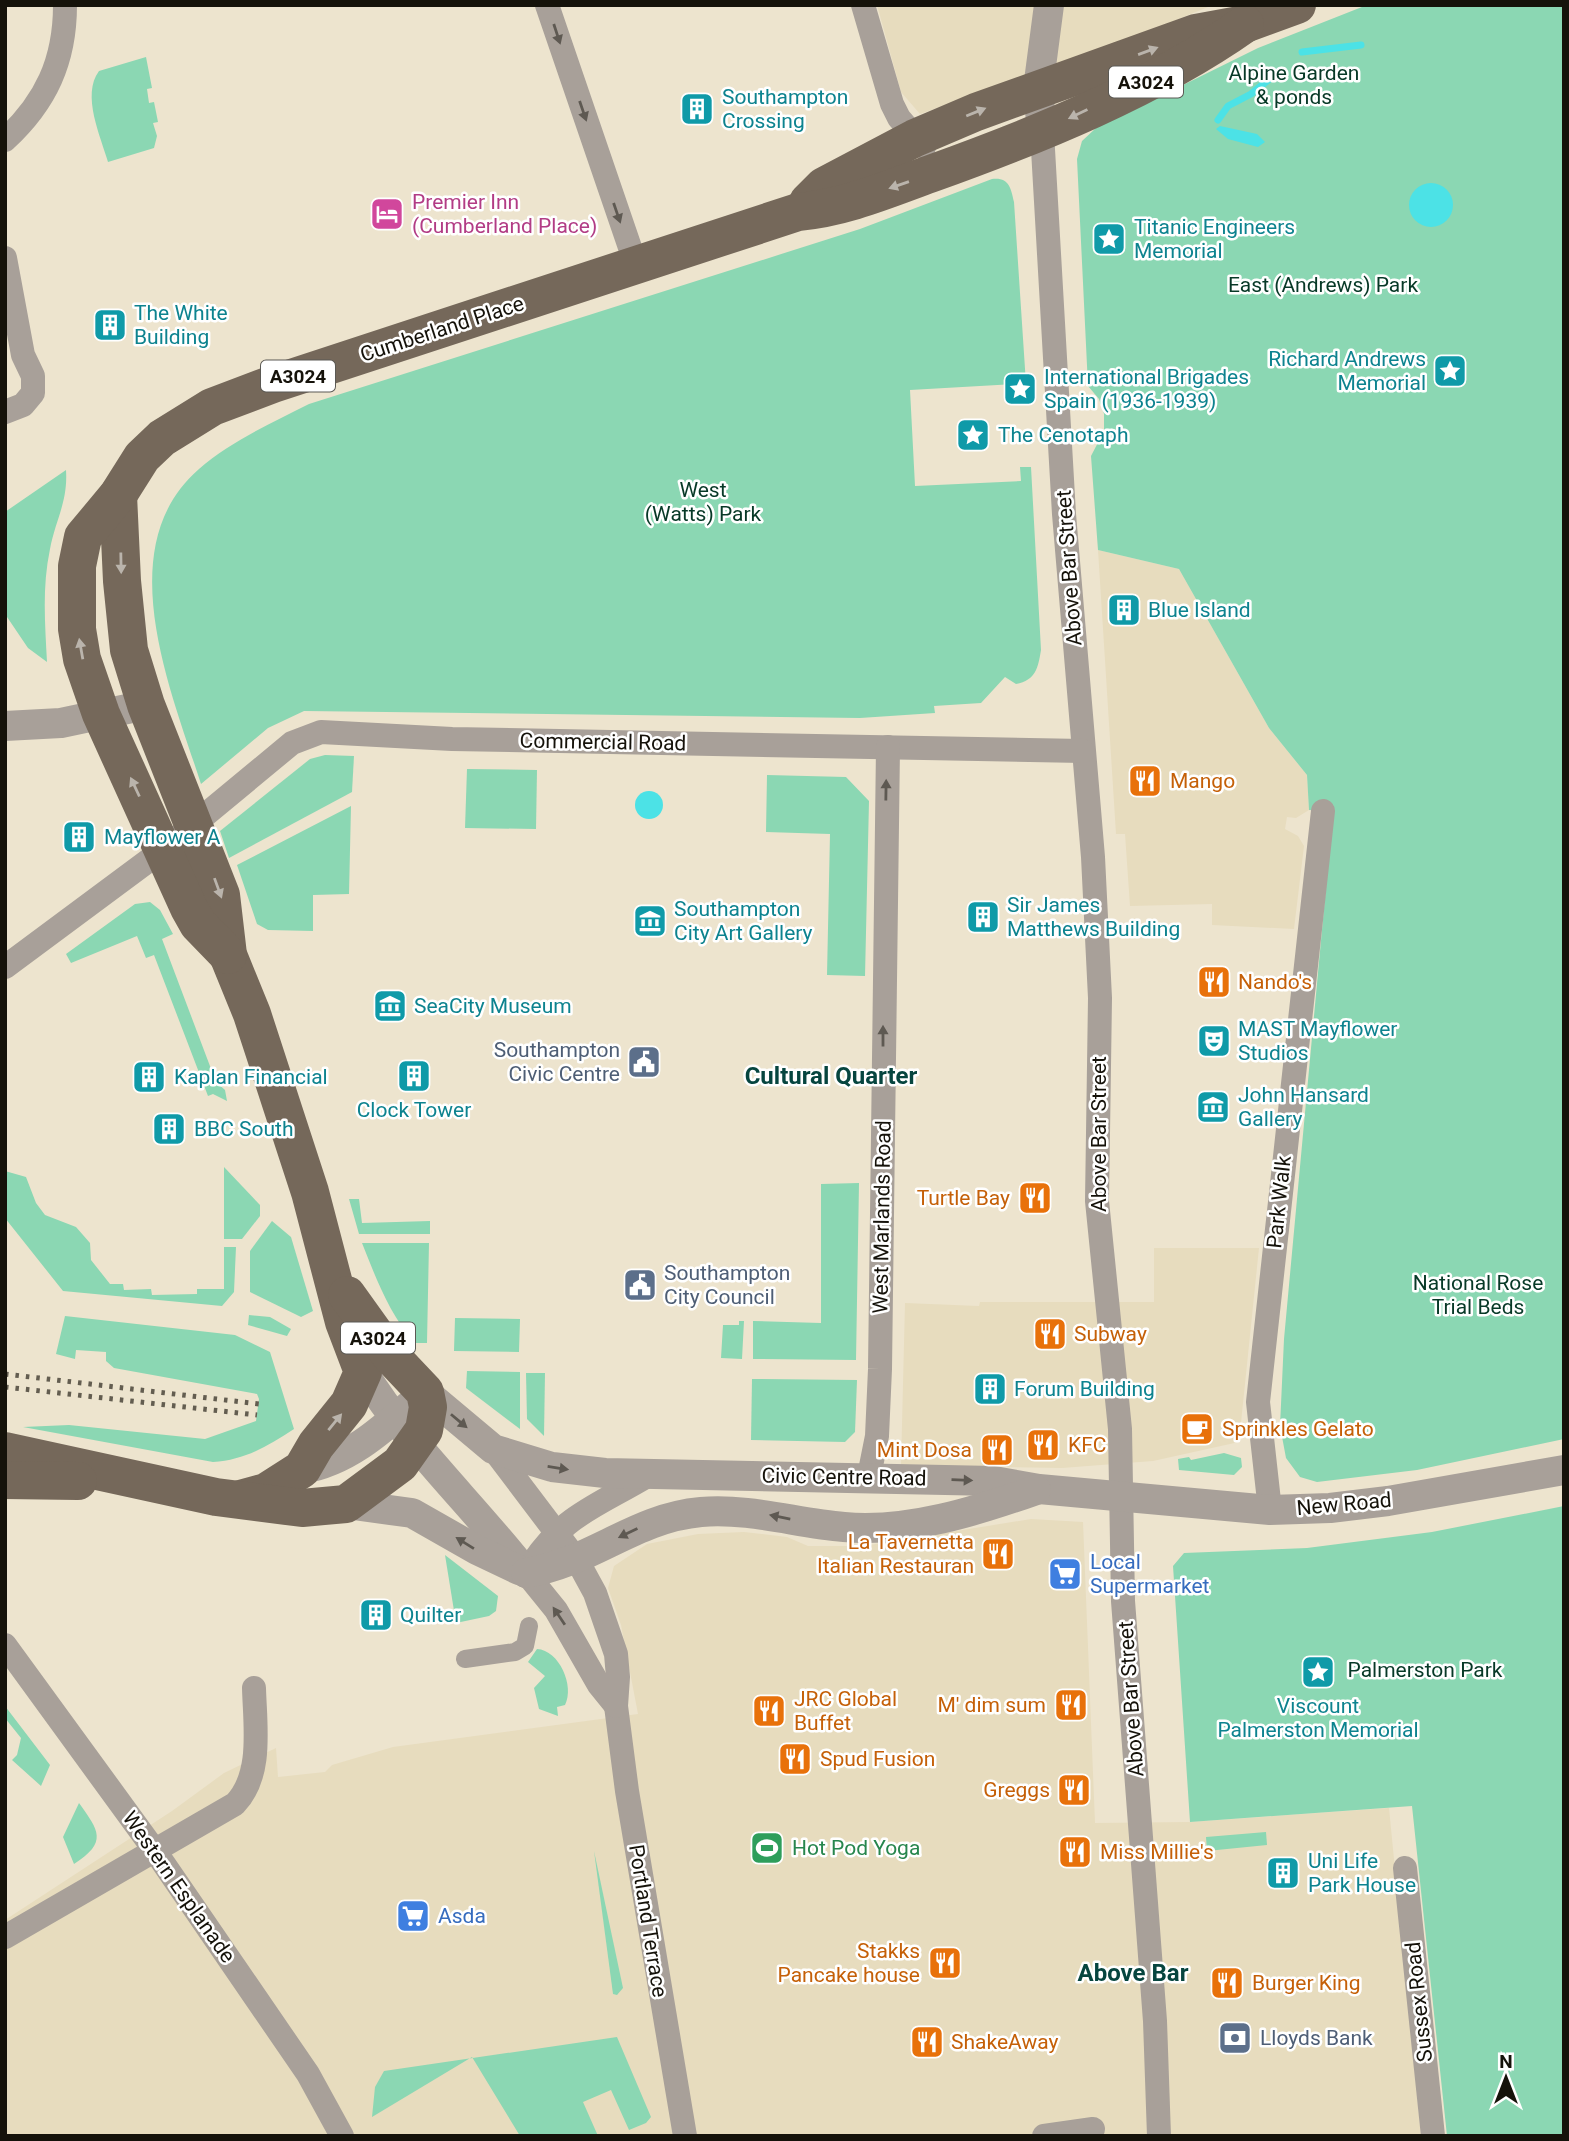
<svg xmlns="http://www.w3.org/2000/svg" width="1569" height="2141" font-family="Roboto,sans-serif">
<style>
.built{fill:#e7dcbe}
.green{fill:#8bd7b3}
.water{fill:#4ce2e6}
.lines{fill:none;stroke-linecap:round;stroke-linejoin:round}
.stream{stroke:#4ce2e6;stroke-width:7}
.pedestrian{stroke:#a8a099;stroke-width:18}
.minor{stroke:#a8a099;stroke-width:24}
.tertiary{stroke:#a8a099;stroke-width:30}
.primary{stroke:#75685a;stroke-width:38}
.rail{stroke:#635d50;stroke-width:5;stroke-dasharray:3.5 7;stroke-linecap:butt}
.oneway{fill:#5e5952}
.oneway2{fill:#bab4ac}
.labels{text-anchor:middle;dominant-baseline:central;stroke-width:5;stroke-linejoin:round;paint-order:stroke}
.shield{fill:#fff;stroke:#5b5954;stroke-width:2}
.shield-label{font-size:19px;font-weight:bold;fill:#15120a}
.park-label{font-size:21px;fill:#073927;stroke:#fff}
.culture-label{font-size:21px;fill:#0d838f;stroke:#fff;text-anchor:start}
.hotel-label{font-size:21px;fill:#b23c85;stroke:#fff;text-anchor:start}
.street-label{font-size:21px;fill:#15120a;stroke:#fff}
.food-label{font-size:21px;fill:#c56008;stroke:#fff;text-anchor:start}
.service-label{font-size:21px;fill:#4e5e75;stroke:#fff;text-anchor:start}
.shop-label{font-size:21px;fill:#366cbe;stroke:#fff;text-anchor:start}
.leisure-label{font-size:21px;fill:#27864d;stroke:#fff;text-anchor:start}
.quarter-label{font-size:24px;font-weight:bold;fill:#06453f;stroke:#fff}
</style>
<rect width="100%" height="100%" fill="#ede4ce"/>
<g class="built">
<path d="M877,5h336l-86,35 -207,74 -19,-22z"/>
<path d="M1098,550l81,19 90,159 38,47 2,35 -13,8 -9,-1 -2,12 13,7 6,10 -10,83 -82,-4v-21l-82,2 -5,-72h-9z"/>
<path d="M1154,1248h105l-20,194 -86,19 -91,7 -161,-3 4,-162 74,3 1,-4h174z"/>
<path d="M1031,1519l52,3 12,301 95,-1 199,-14 32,328h-1416v-216l167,-109 52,-38 52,-25 2,29 47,-5 7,-7 61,-18 245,-33 -17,-89 -13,-37 6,-22 33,-22 51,-10 46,-2 43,5 21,9h55z"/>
</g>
<g class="green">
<path d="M1367,5h197v1434l-147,31 -100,12 -17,-5 -14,-19 -6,-32 4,-87 43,-463 -4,-65 -14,-1 -2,-35 -38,-47 -90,-159 -81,-19 -7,-94 13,-25v-17l-5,-15 -11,-13 -11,-227 5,-18 14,-13 162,-80z"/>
<path d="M146,57l6,31 -5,1 2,14 5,-1 4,20 -5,1 4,13 -3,12 -46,14c-7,-25 -27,-67 -9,-91z"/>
<path d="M992,179c17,-2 19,9 22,23l13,197 -11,1 -1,-16 -105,6 5,96 106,-5 -1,-14h11l10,183c-3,18 -5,30 -25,34l-11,-7 -24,26 -47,3 1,7 -75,5 -556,-7 -36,17 -67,56c-30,-94 -92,-237 -2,-315 32,-28 73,-46 110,-65l551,-175z"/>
<path d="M66,470c2,32 -10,48 -16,79 -8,38 -5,74 -3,113l-19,-14 -23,-34v-102z"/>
<path d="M325,755l29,1 -2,36 -123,66 -9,-27 90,-72z"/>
<path d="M467,769l70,1 -1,59 -71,-1z"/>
<path d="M767,775l79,2 23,24 -4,175 -38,-1 3,-141 -64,-2z"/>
<path d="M351,806l-2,88 -36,1v36l-45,-1 -11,-6 -20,-59z"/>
<path d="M150,902l10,8 13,24 -11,5 54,143 9,8 2,11 -14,-7 -5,2 -54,-141 -8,3 -9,-22 -66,27 -5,-9 69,-50z"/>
<path d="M224,1167l36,38v11l-18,23h-18z"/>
<path d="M5,1171l21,6 10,26 9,12 31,12 14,16 1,17 19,24h13l1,6 27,-1 1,6 45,-1v-5h27v-42h12l-2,45 -12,14 -159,-15 -58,-73z"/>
<path d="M859,1183l-3,177 -103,-1v-38l68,2v-139z"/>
<path d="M349,1199h10l3,24 68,-2v13h-71z"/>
<path d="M272,1221l19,16 22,74 -12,6 -51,-25v-41z"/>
<path d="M362,1243h67l-2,100h-12c-26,-29 -39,-65 -53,-100z"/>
<path d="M249,1315l21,2 21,12 -4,7 -39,-11z"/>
<path d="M65,1316l170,19 35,17 24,77c-26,17 -49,31 -81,33l-190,-35 46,-2 136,14 51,-18 3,-22 -2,-5 -143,-26 -8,-7v-9l-30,-2 -1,9 -19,-5z"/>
<path d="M455,1318l65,1 -1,33 -65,-1z"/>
<path d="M739,1321h5l-2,38 -21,-1 2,-33h16z"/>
<path d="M467,1371l53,1v57l-54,-41z"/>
<path d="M526,1373h19l-1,63 -17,-17z"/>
<path d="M752,1379l105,1 -2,52 -10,10 -94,-2z"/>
<path d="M1224,1453l17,5 1,9 -8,8 -55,-5 -1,-11 11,-2 2,3z"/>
<path d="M1564,1506v630h-117l-35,-330 -222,16 -17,-256 11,-13 123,-5 125,-16z"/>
<path d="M445,1555l53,41 -2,15 -7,5 -33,7z"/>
<path d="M537,1649c22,1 38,37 28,56l-8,2 1,9 -19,-7 -5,-21 11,-12 -17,-14z"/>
<path d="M5,1706l45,59 -9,21 -29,-26 5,-5 4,-17 -16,-20z"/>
<path d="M79,1803c20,28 29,39 -5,61l-11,-27z"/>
<path d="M1266,1832l1,13 -60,6 -1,-14z"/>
<path d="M594,1851l29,137 -6,7 -4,-1z"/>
<path d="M617,2037l34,80 -5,6 -17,7 -18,-40 -28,12 15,34h-78l-48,-79 -100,60 3,-30 9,-16z"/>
</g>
<g class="water">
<path d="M1220,126l37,8 8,8 -7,5 -30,-8 -12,-10z"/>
<circle cx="1431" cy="205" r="22"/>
<circle cx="649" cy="805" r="14"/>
</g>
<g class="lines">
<g class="stream">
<path d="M1302,52l59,-7"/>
<path d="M1218,120l10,-14 23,-12 27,-22"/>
</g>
<path class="pedestrian" d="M465,1659l50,-7 10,-6 4,-20"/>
<g class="minor">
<path d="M547,5l89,260"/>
<path d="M863,5l29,99 7,14 25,29"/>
<path d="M1042,132l22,382 29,343 7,141 -3,203 23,228 3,172 32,420 4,115"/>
<path d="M5,140c41,-38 60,-79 60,-135"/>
<path d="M5,258l18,97 10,21v17l-10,12 -18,7"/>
<path d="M5,967l159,-118 128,-106 29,-11 131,7 631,12"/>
<path d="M493,1449l84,111 18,33 21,61 2,23 -2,29 11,85 58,345"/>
<path d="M869,1476l8,-40 3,-67 8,-622"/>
<path d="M1270,1510l-12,-108 65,-591"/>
<path d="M5,1645l150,206 153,223 34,62"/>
<path d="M616,1706l-17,-21 -43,-75 -30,-37c35,-58 68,-65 123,-98"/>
<path d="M1405,1868l28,268"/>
<path d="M5,1937l230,-133c28,-29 20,-78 19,-116"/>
<path d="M1044,2136l49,-7"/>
</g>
<g class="tertiary">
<path d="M1042,132l-4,-43 11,-84"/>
<path d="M5,726l56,-3 85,-18"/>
<path d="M363,1372c45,73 110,133 163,201"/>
<path d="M302,1469c49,-8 86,-45 123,-77l68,57 59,18 53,6 389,8 45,8 231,21 60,-2 58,-7 176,-31"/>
<path d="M346,1504l66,9 65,37 42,20"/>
<path d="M526,1573c67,-11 108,-55 175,-61 49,-4 95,11 143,15 63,6 133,-16 192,-37"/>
</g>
<g class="primary">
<path d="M808,202l16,-16 91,-48 61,-26 220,-79 49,-9 52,-19"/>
<path d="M118,495l4,86 7,69 17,55 75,190 7,60 24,59 58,178 34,130 19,50 -14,32 -33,41 -14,24 -36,23 -26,7"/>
<path d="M228,955l-30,-31 -9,-16 -88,-194 -19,-55 -5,-30v-63l6,-29 35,-42 24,-38 20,-19 50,-31 61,-23 525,-172c46,-4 88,-22 132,-38 106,-38 223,-85 315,-150"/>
<path d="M5,1451l211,46 86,11 44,-4 54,-40 24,-34 4,-23 -3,-15 -35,-37 -43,-60"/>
<path d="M5,1480l73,1"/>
</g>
<g class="rail">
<path d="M5,1374l254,30"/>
<path d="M5,1387l252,28"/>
</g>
</g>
<defs><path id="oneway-solid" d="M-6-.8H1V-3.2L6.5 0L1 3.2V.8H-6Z" transform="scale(1.75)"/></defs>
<g class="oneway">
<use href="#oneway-solid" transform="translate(557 34) rotate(72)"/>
<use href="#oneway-solid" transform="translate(583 111) rotate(71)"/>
<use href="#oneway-solid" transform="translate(617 213) rotate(71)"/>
<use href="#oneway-solid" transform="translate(886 790) rotate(-89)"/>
<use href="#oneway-solid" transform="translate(883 1036) rotate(-90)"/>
<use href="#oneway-solid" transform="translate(459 1421) rotate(40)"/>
<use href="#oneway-solid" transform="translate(558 1468) rotate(9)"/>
<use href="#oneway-solid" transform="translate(962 1480) rotate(2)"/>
<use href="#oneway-solid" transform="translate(780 1517) rotate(-169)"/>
<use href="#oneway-solid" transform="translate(628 1533) rotate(154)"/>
<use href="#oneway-solid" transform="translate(465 1543) rotate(-148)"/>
<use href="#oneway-solid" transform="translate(559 1616) rotate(-124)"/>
</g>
<g class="oneway2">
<use href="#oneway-solid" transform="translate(1148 51) rotate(-20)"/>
<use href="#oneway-solid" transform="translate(976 112) rotate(-22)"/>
<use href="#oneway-solid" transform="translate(1078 114) rotate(154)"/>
<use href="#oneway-solid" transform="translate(899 185) rotate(161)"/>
<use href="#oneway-solid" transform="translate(121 563) rotate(89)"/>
<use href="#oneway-solid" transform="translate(81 649) rotate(-100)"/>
<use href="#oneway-solid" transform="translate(135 787) rotate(-115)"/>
<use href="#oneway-solid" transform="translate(218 888) rotate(70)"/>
<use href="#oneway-solid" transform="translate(335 1422) rotate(-51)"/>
</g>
<defs>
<symbol id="building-square" viewBox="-11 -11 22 22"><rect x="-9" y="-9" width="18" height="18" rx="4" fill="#0f9aa8" stroke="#fff"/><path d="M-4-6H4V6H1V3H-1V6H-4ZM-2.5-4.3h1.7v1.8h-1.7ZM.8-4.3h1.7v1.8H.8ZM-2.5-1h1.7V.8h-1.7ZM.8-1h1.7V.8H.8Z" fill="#fff"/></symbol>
<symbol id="hotel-square" viewBox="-11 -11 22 22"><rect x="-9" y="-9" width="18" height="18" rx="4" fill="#d1479c" stroke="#fff"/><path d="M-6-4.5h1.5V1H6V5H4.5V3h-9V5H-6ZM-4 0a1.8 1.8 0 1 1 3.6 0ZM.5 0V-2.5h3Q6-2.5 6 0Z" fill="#fff"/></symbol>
<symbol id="sight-square" viewBox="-11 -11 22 22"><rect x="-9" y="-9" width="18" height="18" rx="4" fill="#0f9aa8" stroke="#fff"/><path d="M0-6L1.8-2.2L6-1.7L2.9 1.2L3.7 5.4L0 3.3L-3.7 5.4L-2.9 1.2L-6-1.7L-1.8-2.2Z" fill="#fff"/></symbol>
<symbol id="restaurant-square" viewBox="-11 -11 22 22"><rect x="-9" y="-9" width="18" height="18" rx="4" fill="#e8710a" stroke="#fff"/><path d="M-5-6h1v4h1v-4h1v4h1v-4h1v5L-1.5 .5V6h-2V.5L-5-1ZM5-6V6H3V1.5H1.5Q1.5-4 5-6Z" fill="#fff"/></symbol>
<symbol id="museum-square" viewBox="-11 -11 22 22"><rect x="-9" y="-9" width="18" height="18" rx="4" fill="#0f9aa8" stroke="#fff"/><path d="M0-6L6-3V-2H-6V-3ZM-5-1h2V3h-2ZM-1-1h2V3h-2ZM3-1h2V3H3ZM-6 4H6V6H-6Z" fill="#fff"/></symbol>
<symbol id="theatre-square" viewBox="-11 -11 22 22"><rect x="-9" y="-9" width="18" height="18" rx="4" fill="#0f9aa8" stroke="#fff"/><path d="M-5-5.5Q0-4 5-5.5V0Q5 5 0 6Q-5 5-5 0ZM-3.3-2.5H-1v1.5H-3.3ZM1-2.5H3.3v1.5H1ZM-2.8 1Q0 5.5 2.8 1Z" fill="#fff"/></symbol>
<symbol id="civic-square" viewBox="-11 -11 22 22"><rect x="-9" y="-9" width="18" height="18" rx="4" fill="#5c6f8a" stroke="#fff"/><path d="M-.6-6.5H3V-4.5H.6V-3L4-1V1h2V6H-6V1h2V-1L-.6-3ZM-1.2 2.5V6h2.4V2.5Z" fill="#fff"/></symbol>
<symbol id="cafe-square" viewBox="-11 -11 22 22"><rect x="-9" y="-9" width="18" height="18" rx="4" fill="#e8710a" stroke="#fff"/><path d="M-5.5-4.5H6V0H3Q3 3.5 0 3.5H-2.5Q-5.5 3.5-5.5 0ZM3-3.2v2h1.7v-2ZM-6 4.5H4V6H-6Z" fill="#fff"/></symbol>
<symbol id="supermarket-square" viewBox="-11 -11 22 22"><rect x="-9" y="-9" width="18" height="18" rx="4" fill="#3f7fe0" stroke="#fff"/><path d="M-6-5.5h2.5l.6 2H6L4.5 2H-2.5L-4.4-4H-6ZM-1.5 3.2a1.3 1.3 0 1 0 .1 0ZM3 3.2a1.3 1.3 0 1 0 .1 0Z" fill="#fff"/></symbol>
<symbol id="stadium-square" viewBox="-11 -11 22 22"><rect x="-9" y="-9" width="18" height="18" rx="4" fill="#2e9e5b" stroke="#fff"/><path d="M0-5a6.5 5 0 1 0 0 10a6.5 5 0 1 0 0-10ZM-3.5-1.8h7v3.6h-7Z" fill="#fff"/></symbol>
<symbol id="bank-square" viewBox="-11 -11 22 22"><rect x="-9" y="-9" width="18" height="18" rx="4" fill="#5c6f8a" stroke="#fff"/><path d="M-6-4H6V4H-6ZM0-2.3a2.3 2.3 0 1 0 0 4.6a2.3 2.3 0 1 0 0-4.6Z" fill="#fff"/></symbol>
</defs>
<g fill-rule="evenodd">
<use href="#building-square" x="678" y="90" width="38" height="38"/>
<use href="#hotel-square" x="368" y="195" width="38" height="38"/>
<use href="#sight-square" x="1090" y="220" width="38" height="38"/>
<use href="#building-square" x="91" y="306" width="38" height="38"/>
<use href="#sight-square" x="1431" y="352" width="38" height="38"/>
<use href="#sight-square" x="1001" y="370" width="38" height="38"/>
<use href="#sight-square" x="954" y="416" width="38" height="38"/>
<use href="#building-square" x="1105" y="591" width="38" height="38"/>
<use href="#restaurant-square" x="1126" y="762" width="38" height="38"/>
<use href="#building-square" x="60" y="818" width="38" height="38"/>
<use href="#building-square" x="964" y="898" width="38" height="38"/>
<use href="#museum-square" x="631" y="902" width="38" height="38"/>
<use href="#restaurant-square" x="1195" y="963" width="38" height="38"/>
<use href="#museum-square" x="371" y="987" width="38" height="38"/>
<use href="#theatre-square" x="1195" y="1022" width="38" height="38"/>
<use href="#civic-square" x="625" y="1043" width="38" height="38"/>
<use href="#building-square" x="395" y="1057" width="38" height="38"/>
<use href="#building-square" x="130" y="1058" width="38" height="38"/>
<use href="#museum-square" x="1194" y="1088" width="38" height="38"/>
<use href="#building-square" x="150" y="1110" width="38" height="38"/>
<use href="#restaurant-square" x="1016" y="1179" width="38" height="38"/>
<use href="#civic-square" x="621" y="1266" width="38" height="38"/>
<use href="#restaurant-square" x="1031" y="1315" width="38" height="38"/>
<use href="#building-square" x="971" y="1370" width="38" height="38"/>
<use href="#cafe-square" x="1178" y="1410" width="38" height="38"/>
<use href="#restaurant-square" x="1024" y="1426" width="38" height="38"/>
<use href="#restaurant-square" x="978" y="1431" width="38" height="38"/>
<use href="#restaurant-square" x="979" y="1535" width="38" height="38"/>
<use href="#supermarket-square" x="1046" y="1555" width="38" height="38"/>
<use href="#building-square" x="357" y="1596" width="38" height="38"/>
<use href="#sight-square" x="1299" y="1653" width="38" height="38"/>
<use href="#restaurant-square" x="1052" y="1686" width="38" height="38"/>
<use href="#restaurant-square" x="750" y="1692" width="38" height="38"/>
<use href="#restaurant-square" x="776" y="1740" width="38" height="38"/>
<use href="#restaurant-square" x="1055" y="1771" width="38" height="38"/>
<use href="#stadium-square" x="748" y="1829" width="38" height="38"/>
<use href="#restaurant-square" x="1056" y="1833" width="38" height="38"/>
<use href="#building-square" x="1264" y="1854" width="38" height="38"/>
<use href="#supermarket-square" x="394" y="1897" width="38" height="38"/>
<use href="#restaurant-square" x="926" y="1944" width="38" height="38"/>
<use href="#restaurant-square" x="1208" y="1964" width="38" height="38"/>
<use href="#bank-square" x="1216" y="2019" width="38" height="38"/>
<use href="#restaurant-square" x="908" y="2023" width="38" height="38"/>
</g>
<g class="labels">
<g class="shield">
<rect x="1109" y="66.5" width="74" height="31" rx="5"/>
<rect x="261" y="360.5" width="74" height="31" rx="5"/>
<rect x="341" y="1322.5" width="74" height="31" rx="5"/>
</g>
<g class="shield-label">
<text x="1146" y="82">A3024</text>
<text x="298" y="376">A3024</text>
<text x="378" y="1338">A3024</text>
</g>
<g class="park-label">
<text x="1294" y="73">Alpine Garden<tspan x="1294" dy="24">&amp; ponds</tspan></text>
<text x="1323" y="285">East (Andrews) Park</text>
<text x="703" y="490">West<tspan x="703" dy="24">(Watts) Park</tspan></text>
<text x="1478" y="1283">National Rose<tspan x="1478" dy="24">Trial Beds</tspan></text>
<text x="1425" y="1670">Palmerston Park</text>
</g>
<g class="culture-label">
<text x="722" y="97">Southampton<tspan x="722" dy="24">Crossing</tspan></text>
<text x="1134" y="227">Titanic Engineers<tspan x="1134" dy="24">Memorial</tspan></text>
<text x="134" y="313">The White<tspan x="134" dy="24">Building</tspan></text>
<text x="1426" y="359" text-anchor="end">Richard Andrews<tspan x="1426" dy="24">Memorial</tspan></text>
<text x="1044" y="377">International Brigades<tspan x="1044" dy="24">Spain (1936-1939)</tspan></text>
<text x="998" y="435">The Cenotaph</text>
<text x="1148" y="610">Blue Island</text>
<text x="104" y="837">Mayflower A</text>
<text x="1007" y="905">Sir James<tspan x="1007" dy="24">Matthews Building</tspan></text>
<text x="674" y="909">Southampton<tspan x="674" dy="24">City Art Gallery</tspan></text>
<text x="414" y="1006">SeaCity Museum</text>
<text x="1238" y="1029">MAST Mayflower<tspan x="1238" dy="24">Studios</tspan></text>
<text x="174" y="1077">Kaplan Financial</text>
<text x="1238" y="1095">John Hansard<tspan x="1238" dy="24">Gallery</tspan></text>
<text x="414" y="1110" text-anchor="middle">Clock Tower</text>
<text x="194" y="1129">BBC South</text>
<text x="1014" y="1389">Forum Building</text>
<text x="400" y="1615">Quilter</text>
<text x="1318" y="1706" text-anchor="middle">Viscount<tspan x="1318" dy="24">Palmerston Memorial</tspan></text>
<text x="1308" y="1861">Uni Life<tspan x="1308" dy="24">Park House</tspan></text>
</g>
<g class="hotel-label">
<text x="412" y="202">Premier Inn<tspan x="412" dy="24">(Cumberland Place)</tspan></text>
</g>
<g class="street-label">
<text transform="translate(442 329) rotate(-18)">Cumberland Place</text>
<text transform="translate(1069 568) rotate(-94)">Above Bar Street</text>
<text transform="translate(603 742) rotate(1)">Commercial Road</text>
<text transform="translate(1099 1134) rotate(-90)">Above Bar Street</text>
<text transform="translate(1279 1202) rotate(-84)">Park Walk</text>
<text transform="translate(882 1217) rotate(-89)">West Marlands Road</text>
<text transform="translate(844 1477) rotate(1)">Civic Centre Road</text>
<text transform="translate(1344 1504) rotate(-5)">New Road</text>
<text transform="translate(1131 1699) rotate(-94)">Above Bar Street</text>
<text transform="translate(179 1887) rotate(55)">Western Esplanade</text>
<text transform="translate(648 1921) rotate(81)">Portland Terrace</text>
<text transform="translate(1419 2002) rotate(-96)">Sussex Road</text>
</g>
<g class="food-label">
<text x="1170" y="781">Mango</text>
<text x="1238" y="982">Nando's</text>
<text x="1010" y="1198" text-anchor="end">Turtle Bay</text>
<text x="1074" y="1334">Subway</text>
<text x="1222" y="1429">Sprinkles Gelato</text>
<text x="1068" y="1445">KFC</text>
<text x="972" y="1450" text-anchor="end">Mint Dosa</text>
<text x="974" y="1542" text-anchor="end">La Tavernetta<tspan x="974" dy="24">Italian Restauran</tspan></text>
<text x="794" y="1699">JRC Global<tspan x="794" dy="24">Buffet</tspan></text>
<text x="1046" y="1705" text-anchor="end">M' dim sum</text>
<text x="820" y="1759">Spud Fusion</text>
<text x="1050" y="1790" text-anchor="end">Greggs</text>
<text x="1100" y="1852">Miss Millie's</text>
<text x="920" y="1951" text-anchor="end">Stakks<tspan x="920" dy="24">Pancake house</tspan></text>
<text x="1252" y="1983">Burger King</text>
<text x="951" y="2042">ShakeAway</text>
</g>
<g class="service-label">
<text x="620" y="1050" text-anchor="end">Southampton<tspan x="620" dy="24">Civic Centre</tspan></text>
<text x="664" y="1273">Southampton<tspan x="664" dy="24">City Council</tspan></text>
<text x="1260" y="2038">Lloyds Bank</text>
</g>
<g class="shop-label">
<text x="1090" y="1562">Local<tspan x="1090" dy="24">Supermarket</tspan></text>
<text x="438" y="1916">Asda</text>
</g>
<g class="leisure-label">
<text x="792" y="1848">Hot Pod Yoga</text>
</g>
<g class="quarter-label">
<text x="831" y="1076">Cultural Quarter</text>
<text x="1133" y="1973">Above Bar</text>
</g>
</g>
<rect width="1569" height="2141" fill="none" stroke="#15120a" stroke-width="14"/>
<g transform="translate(1506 2078)" stroke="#ffffff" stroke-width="5" paint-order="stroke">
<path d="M0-5L12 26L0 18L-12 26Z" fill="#15120a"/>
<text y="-10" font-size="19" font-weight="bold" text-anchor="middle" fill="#15120a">N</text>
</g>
</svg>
